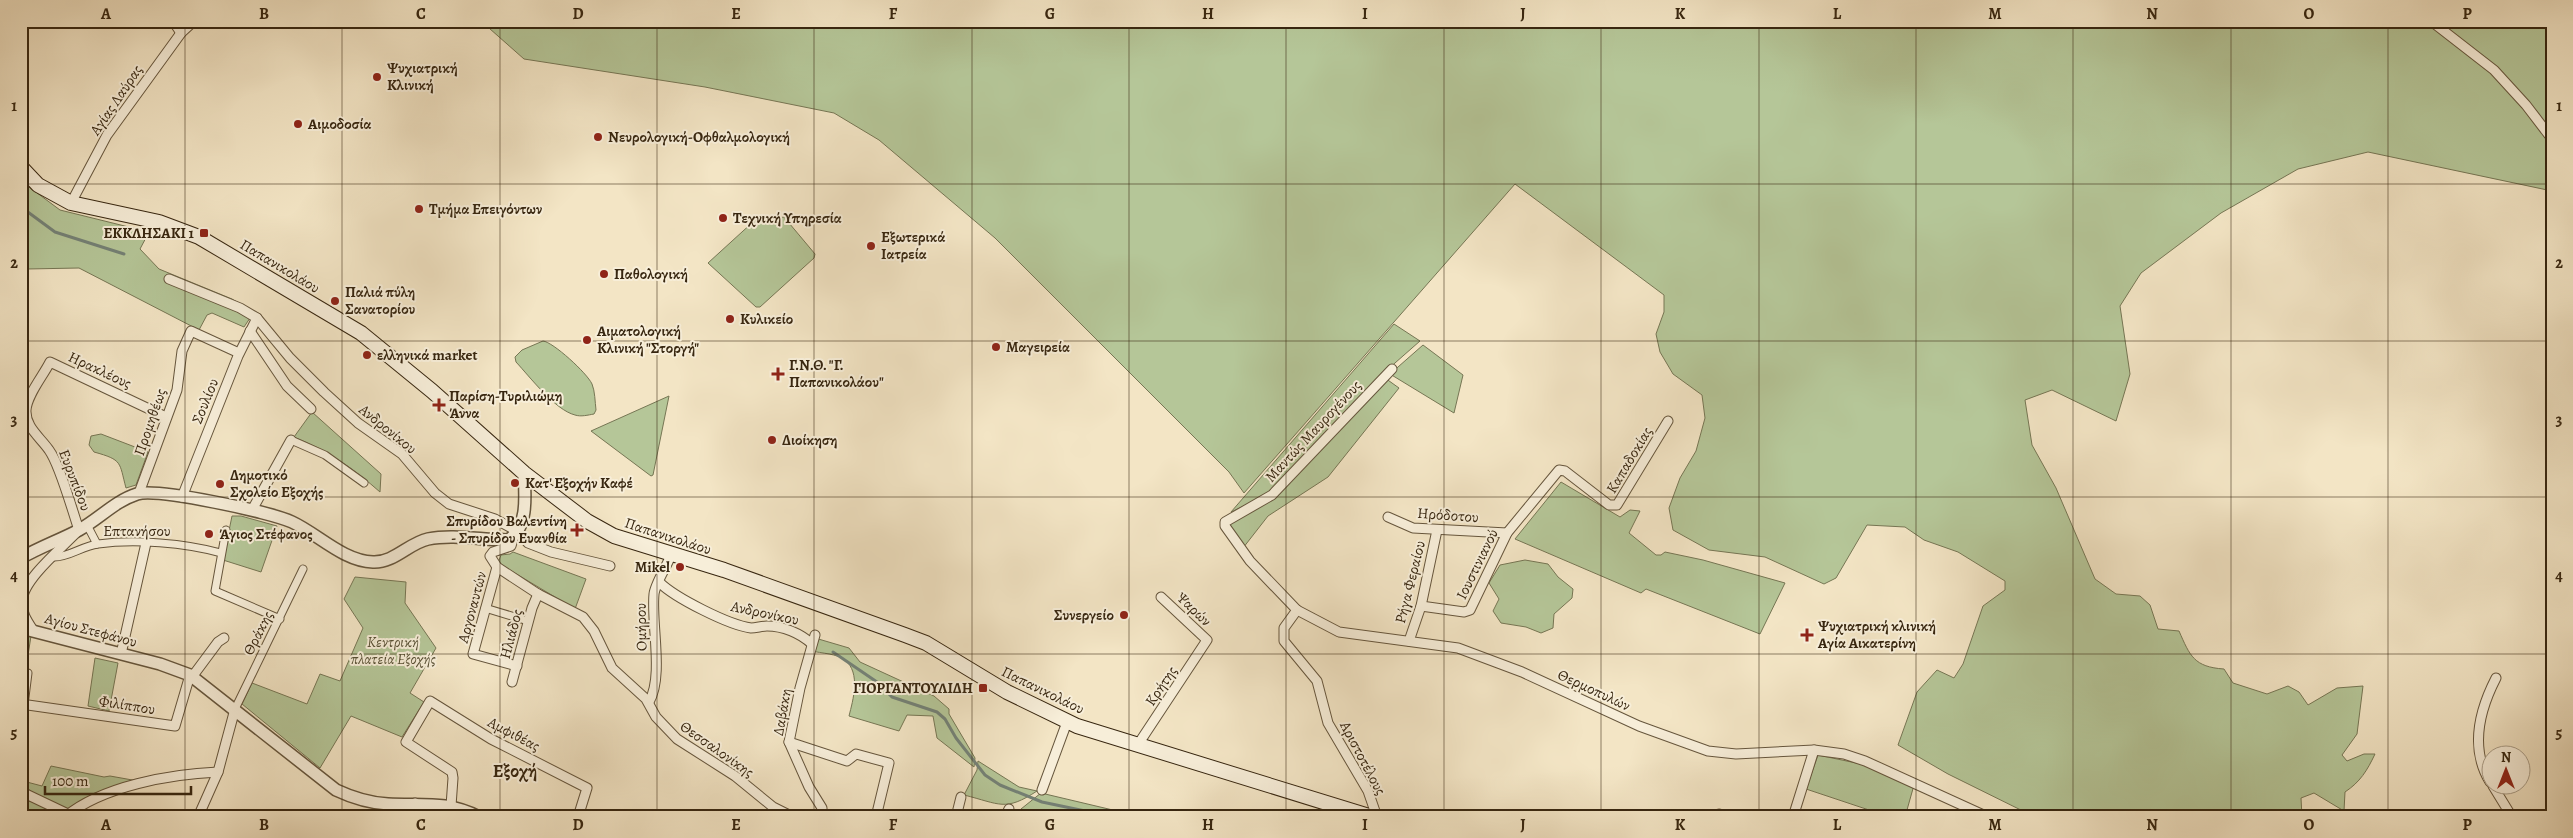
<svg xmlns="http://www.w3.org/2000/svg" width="2573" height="838" font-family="Alegreya,serif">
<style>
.green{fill:#b5c698;stroke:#767654}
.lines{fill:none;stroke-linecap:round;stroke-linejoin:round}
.stream{stroke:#748176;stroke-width:3}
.pedestrian-casing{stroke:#66563d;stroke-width:9}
.minor-casing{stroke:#66563d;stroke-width:11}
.tertiary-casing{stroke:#66563d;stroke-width:14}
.secondary-casing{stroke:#372610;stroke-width:16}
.pedestrian{stroke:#f7eed9;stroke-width:7}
.minor{stroke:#f7eed9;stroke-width:9}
.tertiary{stroke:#f7eed9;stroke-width:11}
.secondary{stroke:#f7eed9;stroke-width:14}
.grid{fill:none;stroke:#372610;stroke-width:1;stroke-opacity:0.55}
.poi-dot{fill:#8f2418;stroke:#f7eed9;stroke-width:2}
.labels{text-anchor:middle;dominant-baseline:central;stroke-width:4;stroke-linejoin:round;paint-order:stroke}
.poi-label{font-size:15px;font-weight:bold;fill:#372610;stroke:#f7eed9;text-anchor:start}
.street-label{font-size:15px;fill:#372610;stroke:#f7eed9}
.park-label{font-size:15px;font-style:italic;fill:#564e32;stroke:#f7eed9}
.quarter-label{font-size:18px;font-weight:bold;fill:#372610;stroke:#f7eed9}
.neatline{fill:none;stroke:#372610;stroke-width:2}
.grid-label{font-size:16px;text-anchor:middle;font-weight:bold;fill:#372610}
</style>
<rect width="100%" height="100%" fill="#f3e5c5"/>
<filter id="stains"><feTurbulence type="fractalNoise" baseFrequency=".004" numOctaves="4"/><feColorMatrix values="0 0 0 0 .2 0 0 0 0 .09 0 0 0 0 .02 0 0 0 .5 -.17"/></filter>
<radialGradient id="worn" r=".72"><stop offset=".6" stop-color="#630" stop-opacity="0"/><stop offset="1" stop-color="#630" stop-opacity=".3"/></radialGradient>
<g class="green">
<path d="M481,21h2071v170l-184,-39 -70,17 -77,44 -80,60 -21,33 10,68 -14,47 -64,-31 -27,10 7,45 24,43 39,91 21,15 24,2 10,9 8,24 21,2c11,25 15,36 45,38l9,14 34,11 21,-8 11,6 9,13 29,-17 26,-2 -6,48 -15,21 5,6 17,-7h11c-8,17 -15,28 -30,38l-1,19 -30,-18 -13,5 1,19h-175l-26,-4 -17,4h-49l-87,-43 -50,-29 19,-53 20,-22 17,8 9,-14 20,-58 22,-16v-9l-47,-29 -34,-12 -19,-13 -38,-2 -31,53 -12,6 -59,-27 -56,-7 -36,-20 -4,-22 11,-30 16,-27 9,-33 -3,-23 -29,-21 -13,-22 -4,-18 8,-22v-17l-149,-111 -271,309 -15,-21 -234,-234 -116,-98 -45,-27 -129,-26 -181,-28z"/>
<path d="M21,181l39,29 89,22 -9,17 19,20 73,30 22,13 -10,15 -32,-14 -5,2 -8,15 -120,-62 -52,1 -6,7z"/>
<path d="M784,217l31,37 -1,4 -54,49h-4l-48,-44 46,-42z"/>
<path d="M1394,324l26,17 -33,29 -116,123 -40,19z"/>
<path d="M543,341c10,1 44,32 49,43 3,7 3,18 4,26l-2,4c-6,1 -13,3 -19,1 -20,-5 -45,-38 -59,-53l-1,-5 7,-7z"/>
<path d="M1423,345l40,30 -9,38 -64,-39z"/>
<path d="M1385,378l14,10 -71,89 -60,39 -25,32 -15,-24 46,-26z"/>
<path d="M669,396l-16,79 -2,1 -60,-45z"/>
<path d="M312,412l69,62 -1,18c-26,-23 -53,-42 -86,-55z"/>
<path d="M101,434l47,18 -12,33 -10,3c-7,-26 -3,-28 -32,-36l-5,-7 2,-9z"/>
<path d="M1561,482l59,35 10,-7 10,1 -11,22 27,22h5l4,-3 38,8 82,23 -25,51 -114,-45 -5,4 -126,-54z"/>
<path d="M232,516h9l36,10 -16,46 -38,-12z"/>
<path d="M513,552l73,27 -11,30 -77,-46 3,-8 9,-1z"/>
<path d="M1525,560l23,4 10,13 15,12 -1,9 -18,16 -1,14 -12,5 -15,-6 -25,-4 -8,-12 6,-12 -10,-16 11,-18z"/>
<path d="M355,577l51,5 -1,21 31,45 -26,45 14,9 -22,35 -51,-21 -31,52 -78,-64 10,-21 55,21 13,-30 20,7 23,-53 -19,-29z"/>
<path d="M21,634l10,2 -9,58h-1z"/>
<path d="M815,638l34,10 11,14 74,34 15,13v5l26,44 -1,9 -37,-29 -4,-22 -26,-1 -8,16 -50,-15c4,-16 12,-43 -4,-56 -7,-6 -24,-7 -34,-9z"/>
<path d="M95,658l23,5 -9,48 -21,-5z"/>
<path d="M1818,755l43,9 53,21 -9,32h-15l-84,-28z"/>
<path d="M978,761l41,26 18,4c-32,21 -37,13 -73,4l13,-25z"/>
<path d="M51,766l53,11 6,-1 28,5 -71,31 -46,-21 2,-10 19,5z"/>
<path d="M1041,793l76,18 12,6h-88l-20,-8z"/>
<path d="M28,796l36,18 -3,3h-40z"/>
</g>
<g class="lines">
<g class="stream">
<path d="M21,207l34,25 69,22"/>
<path d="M833,652l44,30 15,15 45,15 8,7 11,19 29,37 15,10 42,17 72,15"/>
</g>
<defs>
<g id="pedestrian">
<path d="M291,440l34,15 39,28"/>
<path d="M87,525l10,19"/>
<path d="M226,530l-11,61 65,28"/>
<path d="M54,557c16,0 28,-11 44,-13 37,-5 87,-1 123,9"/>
<path d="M485,608l43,13"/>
<path d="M24,705l4,-32"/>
<path d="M235,709l68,-140"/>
</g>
<g id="minor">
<path d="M173,21l8,12"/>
<path d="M2431,21l63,49 32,35 26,34"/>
<path d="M71,203l36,-68 74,-102 13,-12"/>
<path d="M169,279l71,29 17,10 33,40 34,34 34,31 44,31 33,39 14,11 46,15 22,12 11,12 23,9 59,14"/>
<path d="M250,331l37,55 24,23"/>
<path d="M1392,369l-120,126 -47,27v4l25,35 47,49 42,22 119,16 64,24 117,54 69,25 28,3 78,-4 30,4 21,7 123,56"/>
<path d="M139,493l38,-103 5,-39 9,-20 48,22"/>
<path d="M182,497l56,-141 19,-38"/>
<path d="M252,510l39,-70"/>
<path d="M1388,517l25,11 94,5"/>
<path d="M514,536l-3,10 -18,6 -3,4 7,11 41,27 45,23 11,14 18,37 34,31 10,18 21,22 58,37 38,31 20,10"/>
<path d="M497,567l-24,87 44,12"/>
<path d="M659,582c16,16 70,43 92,46 5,0 11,-2 16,-2 16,0 33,7 45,18"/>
<path d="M1421,606l43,6 6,-2 37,-77 52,-63 6,1 44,34h8l51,-84"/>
<path d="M1297,610l-13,18v13l33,40 11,42 40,68 9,26"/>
<path d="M33,630c-6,-9 -12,-18 -11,-29 1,-22 41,-54 57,-71 -7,-20 -19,-65 -30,-80 -9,-13 -24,-23 -23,-40 1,-15 17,-34 24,-48l116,55"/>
<path d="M815,635l-15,53 -11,54 20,45 13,21v9"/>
<path d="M1409,641l12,-35 16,-76"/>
<path d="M121,654l25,-111"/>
<path d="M192,677l26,-35 6,-4"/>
<path d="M512,682l20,-74 6,-14"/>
<path d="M649,702c15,-26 2,-78 5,-108 1,-10 13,-28 17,-39"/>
<path d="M21,704l154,22 15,-51"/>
<path d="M789,742l58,19 9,-7 33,9 -13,54"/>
<path d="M1137,746l70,-106 -46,-43"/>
<path d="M2490,782c-20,-33 -11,-71 6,-104"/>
<path d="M2493,786l19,31"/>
<path d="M1042,790l25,-68"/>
<path d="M26,794l42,20"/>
<path d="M451,806l2,-28 -1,-6 -46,-30 24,-41 61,38 96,49 -9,29"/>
<path d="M21,809l5,-15 -5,-1"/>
<path d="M1719,814l9,3"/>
<path d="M65,817c37,-31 106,-43 153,-45"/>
<path d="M198,817l20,-45 17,-63"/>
<path d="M413,817l2,-14"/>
<path d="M956,817l5,-20"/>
<path d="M1005,817l4,-8"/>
<path d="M1793,817l21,-67"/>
</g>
<g id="tertiary">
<path d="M21,558c19,-11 39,-18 58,-28 20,-11 36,-29 58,-36 21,-6 133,18 155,28 26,12 51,39 81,40 21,1 36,-19 55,-23 25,-5 54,1 80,1 21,-12 17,-47 16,-67"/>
<path d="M21,628l139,36 30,11 146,115c17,8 33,13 52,14 35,2 57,-4 91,13"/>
</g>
<path id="secondary" d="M21,167l17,18 33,18 88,19 40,15 162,96 71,58 92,82 63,48 27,15 110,34 181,65 21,8 81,49 70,34 295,91"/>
</defs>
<use href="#pedestrian" class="pedestrian-casing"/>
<use href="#minor" class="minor-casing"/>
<use href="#tertiary" class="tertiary-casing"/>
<use href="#secondary" class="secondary-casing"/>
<use href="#pedestrian" class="pedestrian"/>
<use href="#minor" class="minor"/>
<use href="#tertiary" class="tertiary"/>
<use href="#secondary" class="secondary"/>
</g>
<path class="grid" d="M185,21v796M342,21v796M500,21v796M657,21v796M814,21v796M972,21v796M1129,21v796M1286,21v796M1444,21v796M1601,21v796M1759,21v796M1916,21v796M2073,21v796M2231,21v796M2388,21v796M21,184h2531M21,341h2531M21,497h2531M21,654h2531"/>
<g class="poi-dot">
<circle cx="377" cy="77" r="5"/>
<circle cx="298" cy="124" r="5"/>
<circle cx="598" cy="137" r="5"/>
<circle cx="419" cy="209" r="5"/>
<circle cx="723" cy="218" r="5"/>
<rect x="199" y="228" width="10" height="10" rx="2.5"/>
<circle cx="871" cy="246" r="5"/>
<circle cx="604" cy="274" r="5"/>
<circle cx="335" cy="301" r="5"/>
<circle cx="730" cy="319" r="5"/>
<circle cx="587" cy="340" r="5"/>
<circle cx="996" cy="347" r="5"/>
<circle cx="367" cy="355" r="5"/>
<path d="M775.5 366.5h5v5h5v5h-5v5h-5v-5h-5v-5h5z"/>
<path d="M436.5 397.5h5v5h5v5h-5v5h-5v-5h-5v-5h5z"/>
<circle cx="772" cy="440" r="5"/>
<circle cx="515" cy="483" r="5"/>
<circle cx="220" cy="484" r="5"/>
<path d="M574.5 522.5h5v5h5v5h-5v5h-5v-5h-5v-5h5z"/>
<circle cx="209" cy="534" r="5"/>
<circle cx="680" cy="567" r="5"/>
<circle cx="1124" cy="615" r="5"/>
<path d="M1804.5 627.5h5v5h5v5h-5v5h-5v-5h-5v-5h5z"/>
<rect x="978" y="683" width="10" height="10" rx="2.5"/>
</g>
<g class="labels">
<g class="poi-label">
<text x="387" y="68">Ψυχιατρική<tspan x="387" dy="17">Κλινική</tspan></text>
<text x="308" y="124">Αιμοδοσία</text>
<text x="608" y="137">Νευρολογική-Οφθαλμολογική</text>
<text x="429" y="209">Τμήμα Επειγόντων</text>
<text x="733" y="218">Τεχνική Υπηρεσία</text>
<text x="194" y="233" text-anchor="end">ΕΚΚΛΗΣΑΚΙ 1</text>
<text x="881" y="237">Εξωτερικά<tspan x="881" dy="17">Ιατρεία</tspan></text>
<text x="614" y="274">Παθολογική</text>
<text x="345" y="292">Παλιά πύλη<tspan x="345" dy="17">Σανατορίου</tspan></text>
<text x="740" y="319">Κυλικείο</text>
<text x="597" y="331">Αιματολογική<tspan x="597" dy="17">Κλινική "Στοργή"</tspan></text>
<text x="1006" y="347">Μαγειρεία</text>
<text x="377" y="355">ελληνικά market</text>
<text x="789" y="365">Γ.Ν.Θ. "Γ.<tspan x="789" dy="17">Παπανικολάου"</tspan></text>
<text x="449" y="396">Παρίση-Τυριλιώμη<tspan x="449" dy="17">Άννα</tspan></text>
<text x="782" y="440">Διοίκηση</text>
<text x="230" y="475">Δημοτικό<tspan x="230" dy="17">Σχολείο Εξοχής</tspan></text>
<text x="525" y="483">Κατ' Εξοχήν Καφέ</text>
<text x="567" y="521" text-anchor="end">Σπυρίδου Βαλεντίνη<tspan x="567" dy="17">- Σπυρίδου Ευανθία</tspan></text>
<text x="219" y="534">Άγιος Στέφανος</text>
<text x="670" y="567" text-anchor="end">Mikel</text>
<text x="1114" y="615" text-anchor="end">Συνεργείο</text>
<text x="1818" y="626">Ψυχιατρική κλινική<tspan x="1818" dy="17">Αγία Αικατερίνη</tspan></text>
<text x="973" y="688" text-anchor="end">ΓΙΟΡΓΑΝΤΟΥΛΙΔΗ</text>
</g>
<g class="street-label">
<text transform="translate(116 100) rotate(-56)">Αγίας Λαύρας</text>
<text transform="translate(280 266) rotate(31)">Παπανικολάου</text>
<text transform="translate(100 370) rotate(25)">Ηρακλέους</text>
<text transform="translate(205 401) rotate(-68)">Σουλίου</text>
<text transform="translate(150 422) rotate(-71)">Προμηθέως</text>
<text transform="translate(388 429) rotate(39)">Ανδρονίκου</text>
<text transform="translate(1313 431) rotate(-47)">Μαντώς Μαυρογένους</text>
<text transform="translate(1629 460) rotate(-59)">Καπαδοκίας</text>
<text transform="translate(75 480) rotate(69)">Ευρυπίδου</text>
<text transform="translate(1448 515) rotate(4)">Ηρόδοτου</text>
<text x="137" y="531">Επτανήσου</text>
<text transform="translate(668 536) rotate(18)">Παπανικολάου</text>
<text transform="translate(1477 564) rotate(-64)">Ιουστινιανού</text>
<text transform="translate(1410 582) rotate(-76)">Ρήγα Φεραίου</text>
<text transform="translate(472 607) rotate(-75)">Αργοναυτών</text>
<text transform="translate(1194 609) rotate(44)">Ψαρών</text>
<text transform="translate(765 613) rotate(12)">Ανδρονίκου</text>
<text transform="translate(641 627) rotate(-91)">Ομήρου</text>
<text transform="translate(91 630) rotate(15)">Αγίου Στεφάνου</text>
<text transform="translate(258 633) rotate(-63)">Θράκης</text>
<text transform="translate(511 634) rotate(-75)">Ηλιάδος</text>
<text transform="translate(1161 686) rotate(-56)">Κρήτης</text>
<text transform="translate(1043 690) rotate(26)">Παπανικολάου</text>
<text transform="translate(1594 690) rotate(25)">Θερμοπυλών</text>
<text transform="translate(127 705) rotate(9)">Φιλίππου</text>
<text transform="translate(782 712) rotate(-80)">Δαβάκη</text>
<text transform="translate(514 734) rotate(28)">Αμφιθέας</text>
<text transform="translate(717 749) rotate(35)">Θεσσαλονίκης</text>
<text transform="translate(1363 758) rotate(62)">Αριστοτέλους</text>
</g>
<g class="park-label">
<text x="393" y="642">Κεντρική<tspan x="393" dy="17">πλατεία Εξοχής</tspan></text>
</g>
<g class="quarter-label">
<text x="515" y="771">Εξοχή</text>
</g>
</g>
<rect width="2573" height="838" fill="none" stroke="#f3e5c5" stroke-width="55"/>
<g transform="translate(2506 770)"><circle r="24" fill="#f7eed9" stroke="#aa9e89"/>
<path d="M0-4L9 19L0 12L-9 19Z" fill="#8f2418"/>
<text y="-8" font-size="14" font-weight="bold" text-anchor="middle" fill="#372610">N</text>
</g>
<path d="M45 786v8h146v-8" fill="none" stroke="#372610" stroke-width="2.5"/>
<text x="52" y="786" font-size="15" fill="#372610" stroke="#f7eed9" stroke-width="4" paint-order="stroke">100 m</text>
<rect x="28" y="28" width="2518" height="782" class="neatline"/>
<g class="grid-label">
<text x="106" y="19">A</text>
<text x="264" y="19">B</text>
<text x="421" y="19">C</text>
<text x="578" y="19">D</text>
<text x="736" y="19">E</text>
<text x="893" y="19">F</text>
<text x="1050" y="19">G</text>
<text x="1208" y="19">H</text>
<text x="1365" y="19">I</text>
<text x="1523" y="19">J</text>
<text x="1680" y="19">K</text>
<text x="1837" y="19">L</text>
<text x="1995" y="19">M</text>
<text x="2152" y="19">N</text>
<text x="2309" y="19">O</text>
<text x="2467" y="19">P</text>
<text x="14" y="111">1</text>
<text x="2559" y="111">1</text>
<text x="14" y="268">2</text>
<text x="2559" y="268">2</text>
<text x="14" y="425">3</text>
<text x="2559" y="425">3</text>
<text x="14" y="581">4</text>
<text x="2559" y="581">4</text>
<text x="14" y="738">5</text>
<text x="2559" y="738">5</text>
<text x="106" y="830">A</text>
<text x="264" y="830">B</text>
<text x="421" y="830">C</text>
<text x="578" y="830">D</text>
<text x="736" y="830">E</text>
<text x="893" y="830">F</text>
<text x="1050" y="830">G</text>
<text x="1208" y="830">H</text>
<text x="1365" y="830">I</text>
<text x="1523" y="830">J</text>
<text x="1680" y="830">K</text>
<text x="1837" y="830">L</text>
<text x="1995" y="830">M</text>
<text x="2152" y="830">N</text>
<text x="2309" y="830">O</text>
<text x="2467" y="830">P</text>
</g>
<rect width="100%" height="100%" filter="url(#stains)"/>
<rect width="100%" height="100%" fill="url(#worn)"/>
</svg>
